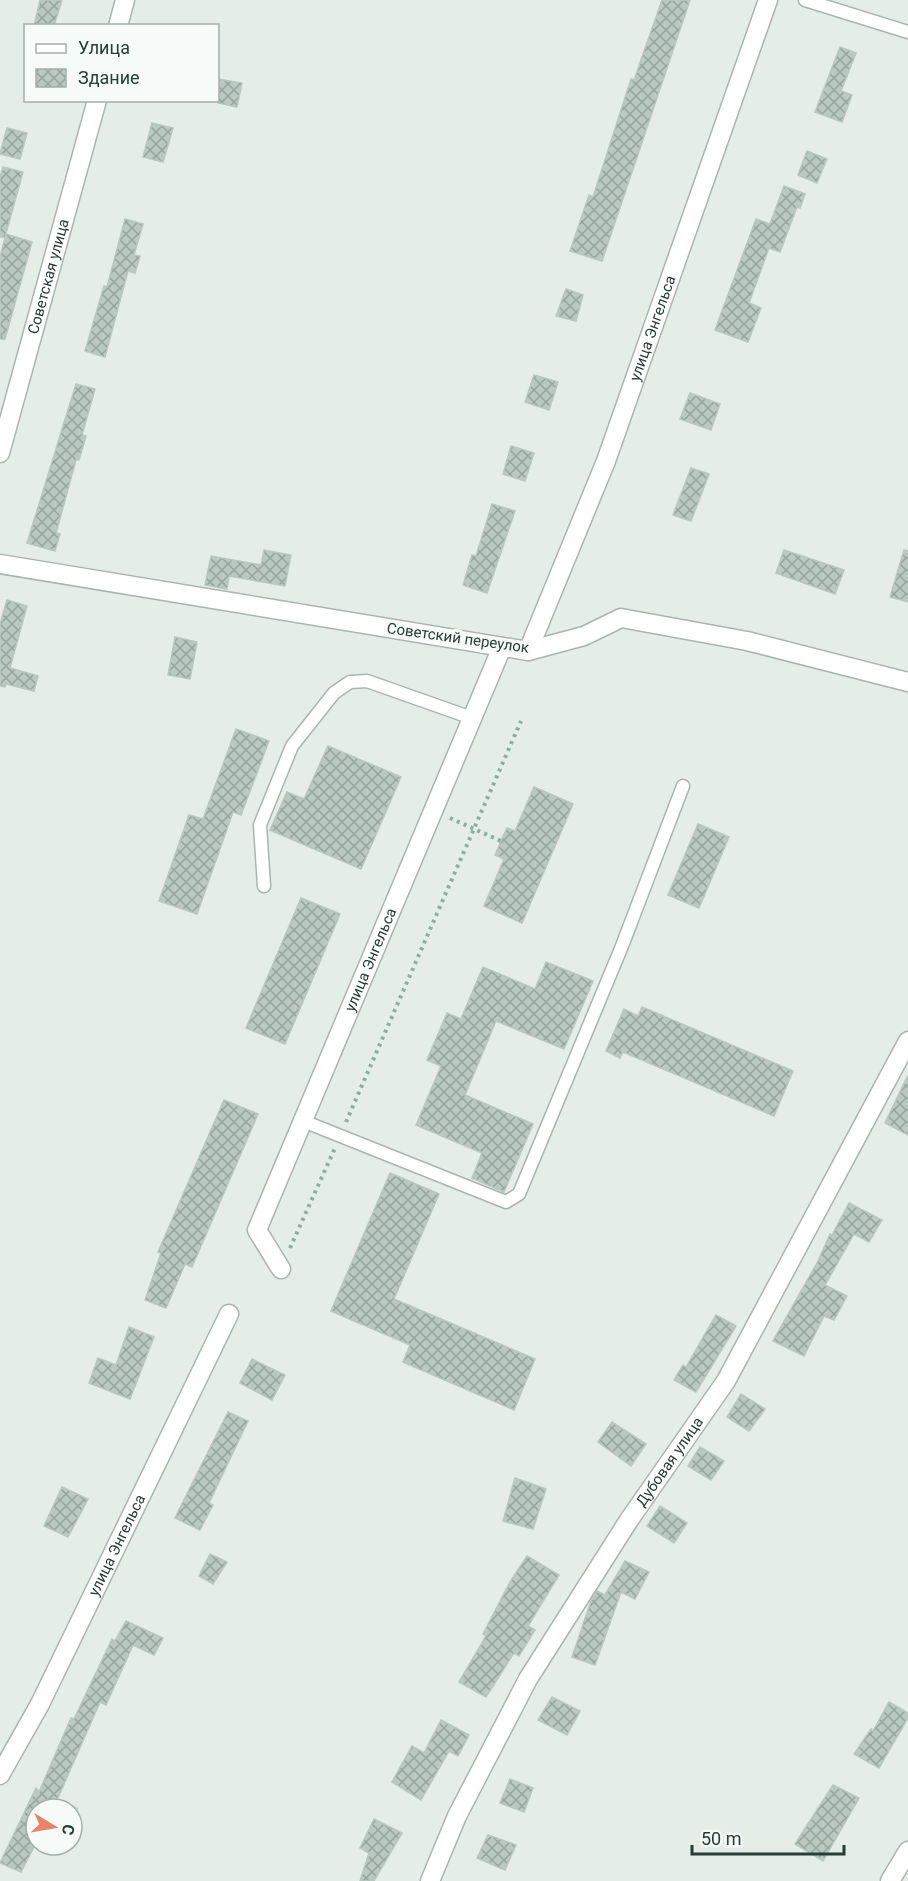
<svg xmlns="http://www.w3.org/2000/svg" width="908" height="1881" font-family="Roboto,sans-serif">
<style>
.building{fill:url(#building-cross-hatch);stroke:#b8c7c0;stroke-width:1.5}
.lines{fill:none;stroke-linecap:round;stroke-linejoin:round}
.lane-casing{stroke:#a8b5b0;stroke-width:15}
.street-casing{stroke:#a8b5b0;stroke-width:21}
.path{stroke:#88afa1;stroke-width:4;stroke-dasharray:3 4.5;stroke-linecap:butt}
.lane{stroke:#fff;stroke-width:12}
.street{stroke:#fff;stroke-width:18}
.labels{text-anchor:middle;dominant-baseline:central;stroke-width:6;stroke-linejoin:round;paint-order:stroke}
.street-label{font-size:15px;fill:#253e37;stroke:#f6faf8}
</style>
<defs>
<pattern id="building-cross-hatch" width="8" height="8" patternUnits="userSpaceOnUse" patternTransform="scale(1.5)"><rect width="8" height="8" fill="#bac8c2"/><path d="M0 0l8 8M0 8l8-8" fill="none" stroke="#97a49e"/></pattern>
</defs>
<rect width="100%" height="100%" fill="#e5ede9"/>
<g class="building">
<path d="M40,0h22l-8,26h-20z"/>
<path d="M662,0h28l-88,261 -32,-10 19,-56 4,2 38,-118 3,1z"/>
<path d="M840,47l16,6 -15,38 11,4 -10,27 -27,-10z"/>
<path d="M218,79l24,4 -5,24 -19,-4z"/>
<path d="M152,123l21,5 -10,34 -20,-5z"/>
<path d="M7,128l20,5 -7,26 -20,-5z"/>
<path d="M807,151l20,8 -10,24 -19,-8z"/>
<path d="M3,167l20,5 -18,65h-5v-60z"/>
<path d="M784,186l21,8 -5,14 -3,-1 -17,45 -11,-4 -20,55 12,5 -13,34 -33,-12 41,-111 14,5z"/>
<path d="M125,219l18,5 -9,31 6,1 -5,17 -7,-2 -23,86 -20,-6 19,-65 3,1z"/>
<path d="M6,234l26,8 -27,97h-5v-82z"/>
<path d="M566,289l17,6 -7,26 -20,-5z"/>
<path d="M534,375l24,7 -9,28 -24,-8z"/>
<path d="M76,384l19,5 -13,46 4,1 -7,24h-3l-20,73 4,1 -5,17 -28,-8z"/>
<path d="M690,393l30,11 -9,26 -31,-11z"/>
<path d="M511,446l23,7 -9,28 -22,-7z"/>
<path d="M691,468l18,6 -18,47 -18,-6z"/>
<path d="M492,504l23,7 -28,82 -24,-8 9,-30 4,1z"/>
<path d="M264,550l27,5 -6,31 -56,-10 -2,13 -22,-4 6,-29 50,9z"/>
<path d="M784,550l60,20 -9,24 -59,-21z"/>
<path d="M904,550l4,1v51l-18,-5z"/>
<path d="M7,600l20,6 -17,62 28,8 -4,15 -28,-7 -1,3 -5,-1v-62z"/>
<path d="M175,637l22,5 -7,37 -22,-4z"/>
<path d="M236,729l33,12 -28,74 -8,-3 -36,102 -38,-13 30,-86 14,4z"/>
<path d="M328,746l73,31 -40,92 -91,-39 17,-38 17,7z"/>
<path d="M534,787l39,17 -51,119 -38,-17 20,-47 -9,-4 6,-14 6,-13 8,3z"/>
<path d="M698,824l31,13 -30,71 -31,-13z"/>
<path d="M301,898l39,16 -55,130 -39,-16z"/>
<path d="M546,962l47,19 -29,68 -68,-28 -31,74 68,29 -29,68 -32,-14 10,-25 -66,-28 25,-59 -14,-6 20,-47 14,6 22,-52 52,22z"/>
<path d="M642,1007l151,64 -19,45 -151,-64 -3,6 -14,-7 18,-42 14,7z"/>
<path d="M908,1075v60l-23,-12z"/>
<path d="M224,1100l34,14 -66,153 -7,-3 -19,44 -21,-8 16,-47 -3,-1z"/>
<path d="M390,1173l49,21 -45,105 141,60 -21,51 -111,-48 7,-17 -79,-34z"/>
<path d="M849,1203l33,17 -13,22 -15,-8 -29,51 22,11 -13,24 -10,-4 -20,40 -31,-15 45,-80 12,-27 2,1z"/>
<path d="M716,1315l20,11 -40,66 -22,-12 9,-15 3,2z"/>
<path d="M129,1327l25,10 -24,62 -41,-16 9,-25 18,7z"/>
<path d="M252,1359l33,16 -13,25 -32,-17z"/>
<path d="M741,1394l24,15 -16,22 -22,-14z"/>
<path d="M228,1412l20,9 -39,82 4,2 -13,25 -25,-12z"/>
<path d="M612,1422l34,22 -15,22 -33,-24z"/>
<path d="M700,1447l24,14 -13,19 -23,-14z"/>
<path d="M515,1478l31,11 -13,40 -30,-8z"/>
<path d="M62,1487l26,12 -20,38 -24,-11z"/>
<path d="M660,1506l27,17 -13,20 -27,-17z"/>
<path d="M210,1554l17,8 -14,22 -14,-8z"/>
<path d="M527,1556l32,19 -31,51 7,4 -16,26 -5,-3 -28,44 -27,-15 27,-46 -3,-2 27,-52z"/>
<path d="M625,1561l24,11 -14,27 -14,-7 -26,73 -23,-8 19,-56 6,-10 8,4z"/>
<path d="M126,1621l37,17 -9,17 -21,-10 -27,60 -6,-3 -43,98 21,9h-42v34l-15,29 -21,-9 36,-75 3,4 32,-74 3,1 38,-80 3,2z"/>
<path d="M552,1697l28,14 -13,24 -29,-15z"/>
<path d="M889,1702l19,11v5l-29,50 -25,-14 17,-25 2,2z"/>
<path d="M441,1720l28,15 -11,21 -9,-5 -28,49 -29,-18 20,-36 12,7z"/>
<path d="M510,1779l23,9 -9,24 -24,-9z"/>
<path d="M833,1785l26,13 -36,63 -28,-17z"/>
<path d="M374,1819l28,14 -28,48h-14l9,-28 -9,-5z"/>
<path d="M488,1835l28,10 -11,25 -28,-12z"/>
</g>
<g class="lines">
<defs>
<g id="lane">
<path d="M805,0l103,32"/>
<path d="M264,886l-4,-61 32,-79 42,-53 16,-11 17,-1 105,37"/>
<path d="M303,1121l203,81 13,-8 103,-248 61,-160"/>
</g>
<g id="street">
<path d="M118,26l7,-26"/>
<path id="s1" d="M0,453l97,-353"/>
<path d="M0,564l528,87 56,-15 37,-18 126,23 161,41"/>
<path id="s2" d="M528,651l78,-190 162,-461"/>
<path id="s3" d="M281,1269l-24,-39 245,-583"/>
<path id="s4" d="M0,1775l40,-71 189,-390"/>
<path id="s5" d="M430,1881l27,-65 71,-137 101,-159 97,-139 182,-340"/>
<path d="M890,1881l18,-30"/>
</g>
</defs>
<use href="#lane" class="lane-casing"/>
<use href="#street" class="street-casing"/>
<g class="path">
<path d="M450,818l51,23"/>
<path d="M346,1122l175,-401"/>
<path d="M290,1248l45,-100"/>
</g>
<use href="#lane" class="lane"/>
<use href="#street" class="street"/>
</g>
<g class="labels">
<g class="street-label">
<text stroke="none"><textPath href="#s1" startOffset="183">Советская улица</textPath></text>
<text stroke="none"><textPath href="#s2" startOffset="346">улица Энгельса</textPath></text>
<text transform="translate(458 638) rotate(8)">Советский переулок</text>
<text stroke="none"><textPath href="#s3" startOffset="339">улица Энгельса</textPath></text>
<text stroke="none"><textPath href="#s5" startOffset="484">Дубовая улица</textPath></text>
<text stroke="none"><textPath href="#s4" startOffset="258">улица Энгельса</textPath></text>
</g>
</g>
<rect x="24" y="24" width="195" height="78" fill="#f6faf8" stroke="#a2afab" stroke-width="1.5"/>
<rect x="36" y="44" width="30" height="9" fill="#ffffff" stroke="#a2afab" stroke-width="1.5"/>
<text x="78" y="54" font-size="18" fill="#253e37">Улица</text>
<rect x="36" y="69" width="30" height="18" fill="url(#building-cross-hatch)" stroke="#a2afab" stroke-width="1.5"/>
<text x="78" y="84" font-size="18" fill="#253e37">Здание</text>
<g transform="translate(54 1827) rotate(101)"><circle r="28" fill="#f6faf8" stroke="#a2afab" stroke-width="1.5"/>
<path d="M0-4.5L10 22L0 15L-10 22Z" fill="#e98467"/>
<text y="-9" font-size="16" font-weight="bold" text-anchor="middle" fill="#253e37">С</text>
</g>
<path d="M692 1845v9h152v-9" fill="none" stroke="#253e37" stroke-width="3"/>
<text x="701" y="1845" font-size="18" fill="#253e37" stroke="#f6faf8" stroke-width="4.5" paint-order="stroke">50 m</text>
</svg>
